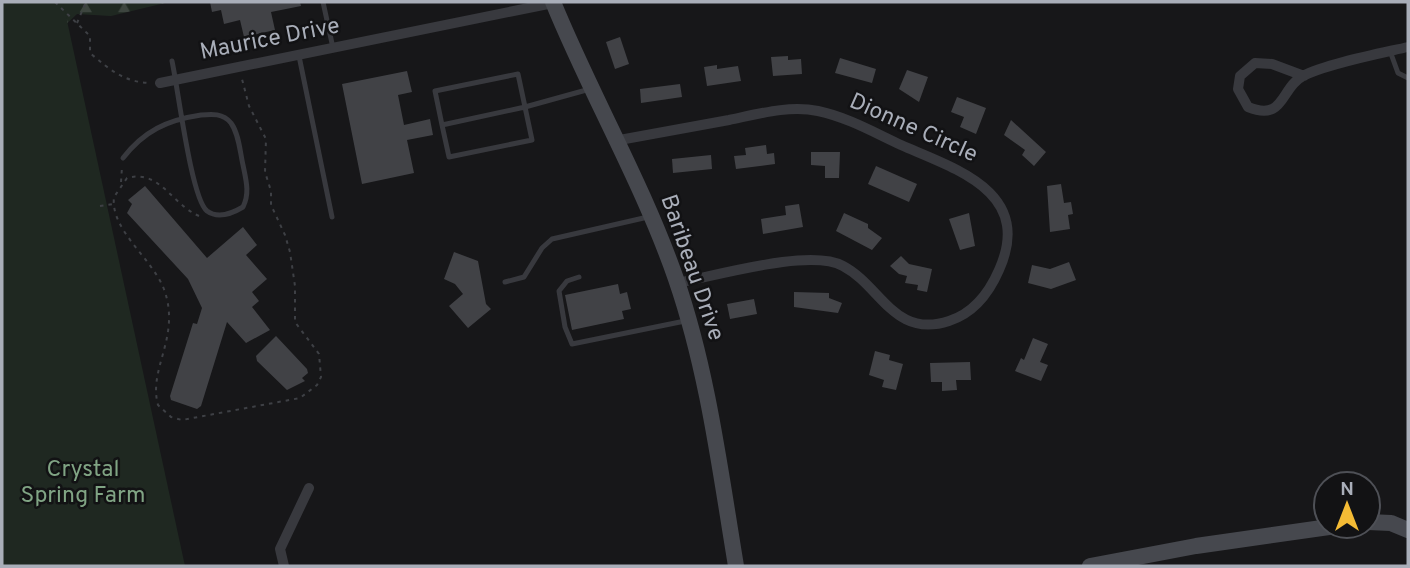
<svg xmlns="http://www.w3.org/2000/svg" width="1410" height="568" font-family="Overpass,sans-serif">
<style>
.forest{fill:url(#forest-firs)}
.green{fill:#1f2821}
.building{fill:#414246}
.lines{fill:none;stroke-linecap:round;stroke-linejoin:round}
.path{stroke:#3e4045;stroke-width:2;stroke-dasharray:3.5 5;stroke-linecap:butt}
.lane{stroke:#38393e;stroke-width:5}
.street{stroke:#38393e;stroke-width:10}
.secondary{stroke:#46484e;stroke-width:16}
.labels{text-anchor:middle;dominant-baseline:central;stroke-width:5;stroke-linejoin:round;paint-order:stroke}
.street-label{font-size:23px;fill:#a9aeb9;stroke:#121214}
.park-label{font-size:23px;fill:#80a484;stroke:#121214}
</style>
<defs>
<pattern id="forest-firs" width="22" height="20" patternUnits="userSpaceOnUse" patternTransform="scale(1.75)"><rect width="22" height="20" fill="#1f2821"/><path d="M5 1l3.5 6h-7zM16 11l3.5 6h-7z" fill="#3d453f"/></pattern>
</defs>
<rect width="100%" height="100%" fill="#171719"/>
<path class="forest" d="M2,2h167l-58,14 -34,-2 -15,14z"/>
<path class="green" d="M2,2h61l122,564h-183z"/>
<g class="building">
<path d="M210,2h90l1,4 -30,6 4,18 -31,7 -4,-17 -16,4 -3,-14 -9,2z"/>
<path d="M620,37l9,27 -14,5 -9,-27z"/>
<path d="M788,56v4l13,-1 1,15 -29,2 -2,-19z"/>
<path d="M840,58l36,11 -4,14 -37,-10z"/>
<path d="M717,65v4l21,-3 3,15 -34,5 -3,-19z"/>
<path d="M907,70l21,7 -9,25 -20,-13z"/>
<path d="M407,71l5,21 -14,3 6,30 26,-6 3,16 -26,5 7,33 -52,11 -20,-100z"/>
<path d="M680,84l2,13 -41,6 -1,-14z"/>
<path d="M957,97l29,11 -10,26 -16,-7 4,-10 -13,-5z"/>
<path d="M1011,120l35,32 -12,14 -12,-11 3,-5 -21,-15z"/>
<path d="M766,145l1,9 7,-1 1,11 -39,5 -2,-13 12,-1 -1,-7z"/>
<path d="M811,152h29l-1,26h-14v-12l-14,-1z"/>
<path d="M711,155l1,14 -39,4 -1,-14z"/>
<path d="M876,166l41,18 -8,18 -41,-18z"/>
<path d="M1061,184l3,19 7,-1 2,12 -5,1 2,14 -20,3 -3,-46z"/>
<path d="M145,186l62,72 36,-31 14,18 -11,10 21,24 -15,13 7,9 -7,6 18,23 -24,13 -19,-21 -26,84 -4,3 -26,-9 -1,-4 23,-73 4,1 5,-16 -14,-29 -61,-66 5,-9 -4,-4z"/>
<path d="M799,204l4,23 -40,7 -2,-15 25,-4 -1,-9z"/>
<path d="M844,213l24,11v4l14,10 -10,12 -36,-19z"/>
<path d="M969,213l6,33 -15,4 -11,-31z"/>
<path d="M454,252l24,9 8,43 5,5 -23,19 -19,-22 14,-12 -8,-10 -11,-5z"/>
<path d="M901,256l8,8 23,5 -5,23 -10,-2 1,-5 -13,-2 2,-7 -8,-2 -9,-8z"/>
<path d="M1069,262l7,18 -25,9 -23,-6 4,-18 18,4z"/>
<path d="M618,284l2,10 7,-2 4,17 -9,2 2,8 -52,11 -7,-35z"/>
<path d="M794,292l35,1v5l13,5 -4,10 -44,-6z"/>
<path d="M754,299l3,15 -27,5 -3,-15z"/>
<path d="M276,336l31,33 1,4 -6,5 3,3 -18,9 -30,-29 -1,-5z"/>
<path d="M1033,338l15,6 -8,18 8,3 -7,16 -26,-10 6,-13 3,2z"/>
<path d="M875,351l15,4 -1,5 14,4 -7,26 -14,-3 2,-7 -15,-5z"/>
<path d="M970,362l1,18h-15l1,10 -15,1v-9h-11l-1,-19z"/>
</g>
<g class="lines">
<g class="path">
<path d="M55,2l35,34v17c20,17 34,29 60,30"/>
<path d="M77,23l9,-21"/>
<path d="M121,182l1,-15"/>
<path d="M100,206l13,-2"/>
<path d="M199,216c-28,-12 -39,-47 -72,-38l-13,19c-4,34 40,62 51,95 15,46 -17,77 -7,113l13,12 11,3 118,-22 17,-13 4,-8 -2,-23 -24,-32v-36l-5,-34 -5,-17 -14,-30v-14l-6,-19 1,-33 -17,-33 -7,-27"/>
</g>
<g class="lane">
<path d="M323,2l10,46"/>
<path d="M1390,51l8,22 10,5"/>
<path d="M299,56l33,161"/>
<path d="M442,125l7,32 83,-17 -7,-33 -83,18 -7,-34 83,-17 7,33 65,-18"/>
<path d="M123,158c21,-27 44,-38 78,-43 11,-1 22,-2 30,8 8,11 9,29 12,42 3,15 7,28 0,42 -10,6 -25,12 -36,4 -16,-13 -29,-123 -35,-150"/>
<path d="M579,277l-12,4 -8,10 6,36 7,17 113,-23"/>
<path d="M505,282l19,-5 18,-29 10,-9 96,-22"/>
</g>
<g class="street">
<path d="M1304,76l-32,-12 -17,-1 -15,13 -2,13 10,18c37,15 32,-19 55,-31 22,-12 79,-23 105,-29"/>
<path d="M160,83l393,-80"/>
<path d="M614,141c39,-7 77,-14 115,-21 29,-6 60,-15 89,-9 29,6 57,22 83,34 55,24 133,47 98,125 -10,23 -25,43 -50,51 -55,18 -68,-35 -106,-55 -33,-18 -127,10 -166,17"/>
<path d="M284,566l-4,-17 29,-61"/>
</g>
<g class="secondary">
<path d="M553,2c38,93 90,182 123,277 32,93 44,191 60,287"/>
<path d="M1368,522l23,1 17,7"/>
<path d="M1090,566l106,-20 140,-20"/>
</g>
</g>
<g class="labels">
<g class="street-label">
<text transform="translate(270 40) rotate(-11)">Maurice Drive</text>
<text transform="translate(913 129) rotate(24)">Dionne Circle</text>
<text transform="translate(691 268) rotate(71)">Baribeau Drive</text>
</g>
<g class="park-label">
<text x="83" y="470">Crystal<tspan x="83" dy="26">Spring Farm</tspan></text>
</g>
</g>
<rect width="1410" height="568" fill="none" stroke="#a9aeb9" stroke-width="7"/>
<g transform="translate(1347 505)"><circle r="33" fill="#121214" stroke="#4e5056" stroke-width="2"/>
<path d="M0-5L12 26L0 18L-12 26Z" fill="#f4bb35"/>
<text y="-10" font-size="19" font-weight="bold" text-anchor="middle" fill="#a9aeb9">N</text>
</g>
</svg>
